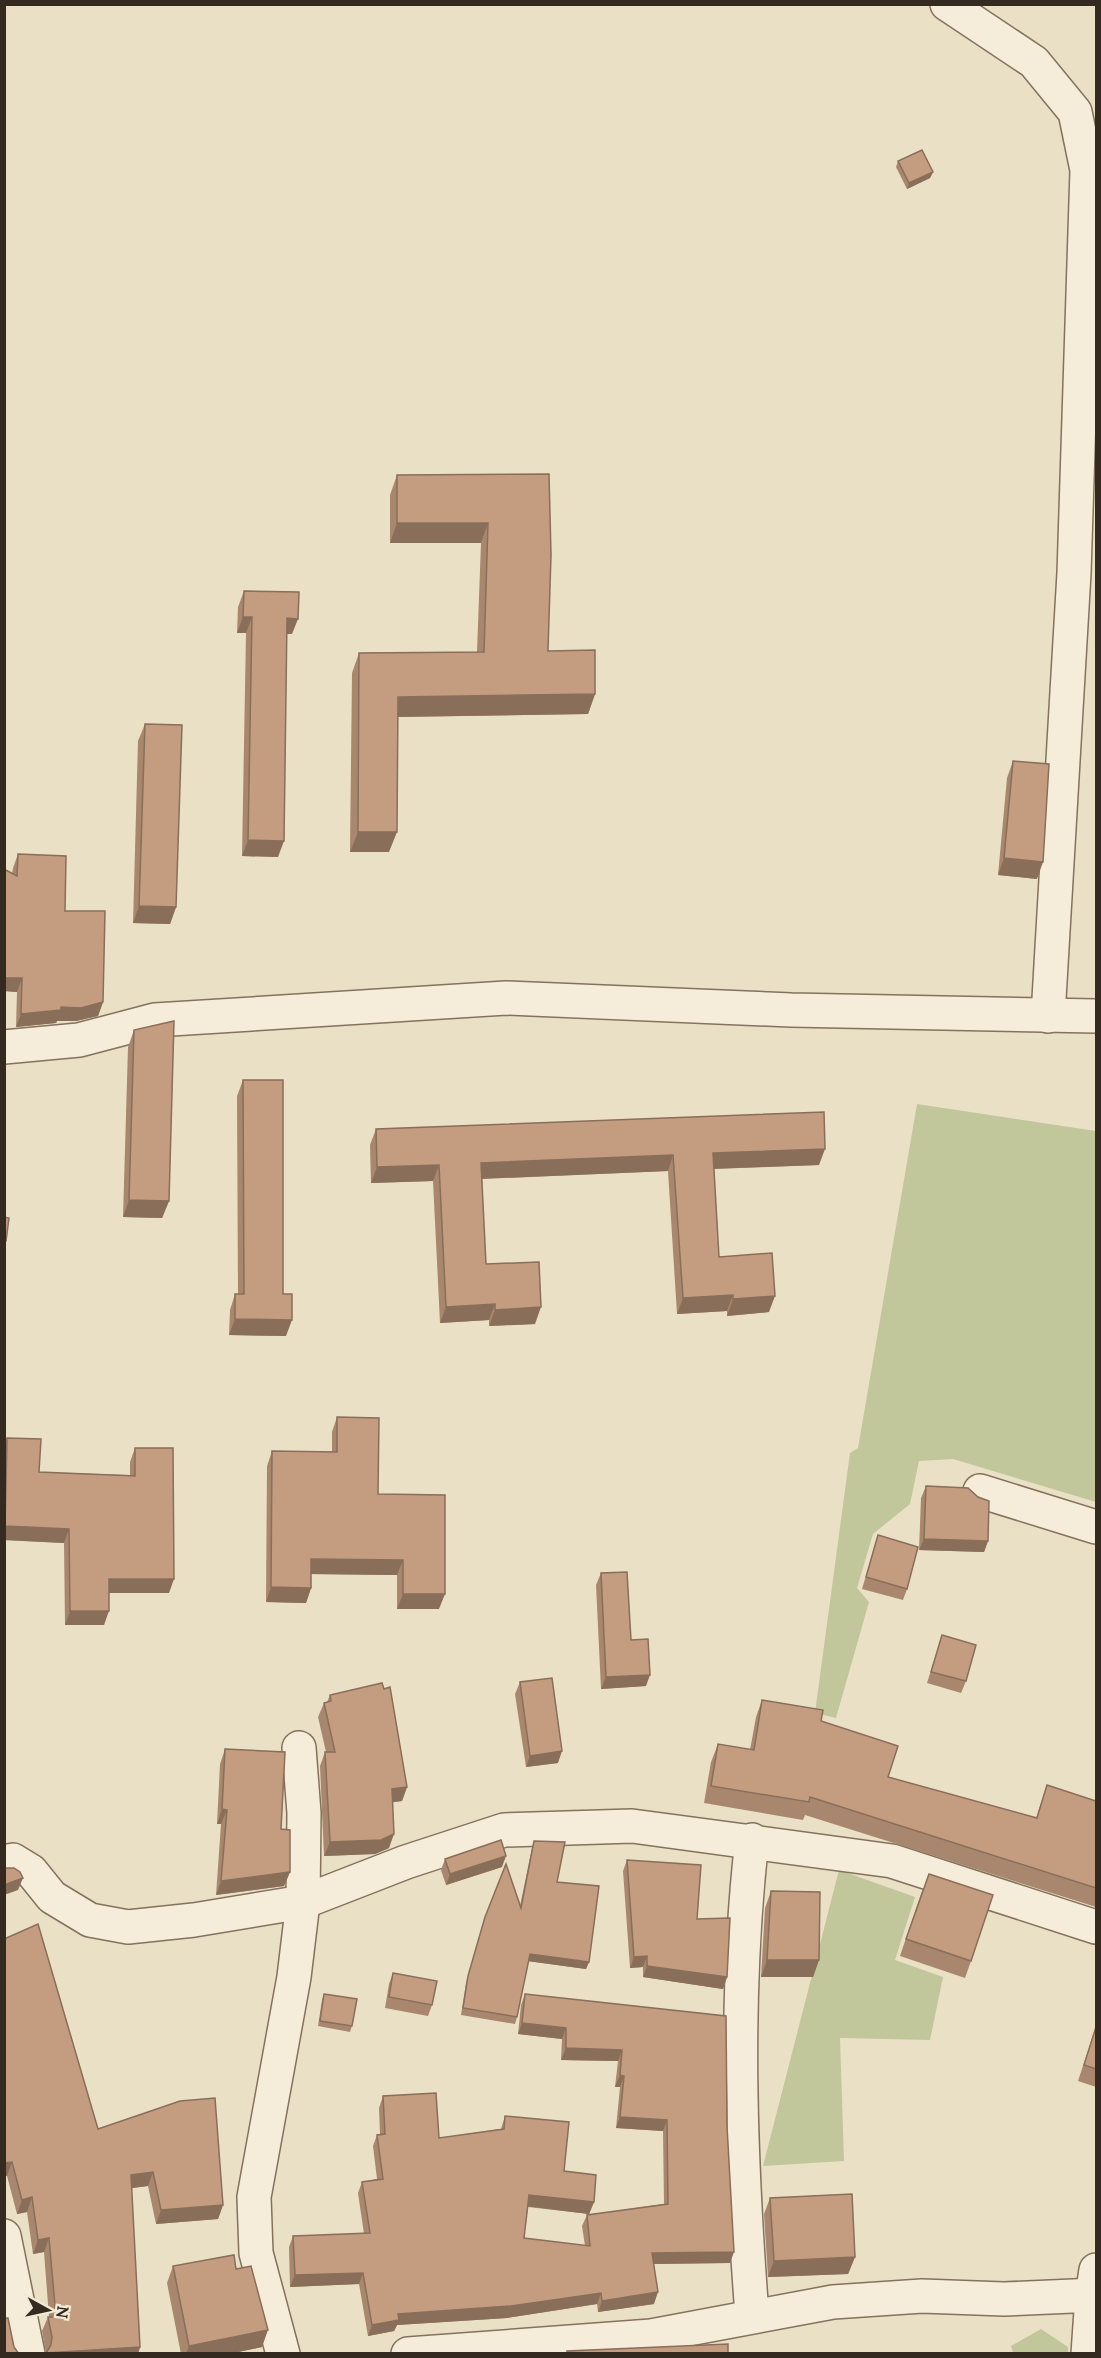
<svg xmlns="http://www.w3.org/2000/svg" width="1101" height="2358" font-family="Lora,serif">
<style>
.green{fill:#c1c79b}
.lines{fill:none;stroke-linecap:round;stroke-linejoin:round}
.minor-casing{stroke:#83725d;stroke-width:36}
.minor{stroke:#f5edd9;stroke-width:33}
.wall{fill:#a9876e}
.shaded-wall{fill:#896e5a}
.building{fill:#c49d80;stroke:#896e5a;stroke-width:1.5}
</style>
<rect width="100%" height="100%" fill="#eae0c6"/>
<g class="green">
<path d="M917,1104l179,27v371l-143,-43 -34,2 -9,43 -37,30 -16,54 12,14 -33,116 -21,-5 35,-260 8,-5z"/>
<path d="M839,1870l76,27 -20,63 48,17 -13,63 -90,-2 4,123 -81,5z"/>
<path d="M1041,2329l27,18v6h-55l-2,-7z"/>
</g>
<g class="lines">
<defs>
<g id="minor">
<path d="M947,4l87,58 41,50 12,58 -13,403 -26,443"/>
<path d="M4,1047l75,-7 76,-20 351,-22 285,12 305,6"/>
<path d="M980,1491l116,36"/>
<path d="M752,1840c-18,157 -12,318 0,475"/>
<path d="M4,1862l9,-2 18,11 21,26 38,23 38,7 66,-7 109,-18 103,-40 98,-32 128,-4 260,35 204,66"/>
<path d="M4,2236l24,118"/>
<path d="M283,2354l-27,-101 -2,-56 40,-220 9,-75 1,-89 -5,-65"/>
<path d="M408,2354l243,-18 182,-34 89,-6 82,3 92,-4"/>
<path d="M1088,2354l4,-58 4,-26"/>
</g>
</defs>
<use href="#minor" class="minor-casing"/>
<use href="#minor" class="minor"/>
</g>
<g class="wall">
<path d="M898,161l35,11 -3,6 -23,11 -11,-22z"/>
<path d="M549,474l-1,177 47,43 -7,20 -190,3 -9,135h-39l2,-179 7,-20 118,-1 4,-109h-91v-48l7,-20z"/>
<path d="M244,591l48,43h-5l-9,223 -36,-1 4,-223h-9l1,-26z"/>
<path d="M145,724l31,183 -6,17 -37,-1 5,-182z"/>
<path d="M1013,761l24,118 -39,-4 9,-97z"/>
<path d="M18,854l47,57 38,91 -5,14 -22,5h-19l-1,2 -40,4 1,-35 -13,-1v-122l8,5 1,-6z"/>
<path d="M134,1030l35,171 -7,17 -39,-1 5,-170z"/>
<path d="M243,1080l40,214 3,42 -57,-1 1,-25 5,-16h3l-1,-198z"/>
<path d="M376,1129l443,36 -105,4 5,88 50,55 -42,4v-5l-50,3 -9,-143 -186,8 4,85 49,60 -46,2v-6l-49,3 -7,-142 -62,2 -1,-38z"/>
<path d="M337,1417l41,77 61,115h-42v-34l-86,-1v14l-5,15 -40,-1 1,-136 5,-15 60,1v-20z"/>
<path d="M7,1438l32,34 91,3v-13l5,-14 34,145h-60l-5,32h-39l-1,-82 -60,-3v-94z"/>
<path d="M926,1486l62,55 -4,11 -65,-2 2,-52z"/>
<path d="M878,1535l29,54 -4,11 -41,-11z"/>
<path d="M601,1573l30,67 15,46 -45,3 -5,-104z"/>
<path d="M942,1635l24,46 -5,12 -34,-10z"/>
<path d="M520,1682l38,81 -32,4 -11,-73z"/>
<path d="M330,1695l77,92 -5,14 -10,1 -3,46 -14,6 -51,2 -4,-90 5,-14h1l-8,-35 6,-14 3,-1z"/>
<path d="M762,1700l59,21 67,56 148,41 11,-33 49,16v106l-291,-92 -2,5 -99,-17 7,-41 7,-18 32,6 6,-33z"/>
<path d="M225,1749l65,123 -6,14 -68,9 5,-71h-4l3,-60z"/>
<path d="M534,1841l23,41 32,80 -3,7 -58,-8 -11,56 -2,7 -54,-9 5,-32 17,-59 23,-60 14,42 12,-58z"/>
<path d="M445,1859l57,8 -56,18 -5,-15z"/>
<path d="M627,1860l70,59 30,58 -4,12 -80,-12v-10l-13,1 -7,-97z"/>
<path d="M771,1891l48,69 -6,17h-52l4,-69z"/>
<path d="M922,1891l49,70 -6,17 -65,-22z"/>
<path d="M4,1939l94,190 125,76 -5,14 -62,5 -8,-38 -17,2 9,159 -2,7h-92l-4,-23 6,-14h1l-5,-65 -11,2 -6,-42 -10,2 -10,-38h-3z"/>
<path d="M393,1973l39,32 -4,11 -43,-8 4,-24z"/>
<path d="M324,1994l28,32 -2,6 -32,-6 4,-26z"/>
<path d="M525,1994l201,22 4,247 -76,1v40l-56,8 -1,-8 -90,14 -110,7 -3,6 -26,5 -9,-52 -69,3 -1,-40 4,-11 71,-2 -6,-41 4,-11 15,-3 -4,-33 4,-11 3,-1 -1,-26 4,-12 56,42 62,-9 4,-13 59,55 30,31 -5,12 -61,-7 -4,31 61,8 -3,-20 5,-11 77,-11 -1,-73 -47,-3 4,-41h-5l3,-26 -57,-1 1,-21 -44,-5 3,-29z"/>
<path d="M1096,2026v61l-18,-6z"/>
<path d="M770,2198l85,59 -7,17 -80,3 -4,-63z"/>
<path d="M173,2266l63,3 26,78 -33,7h-48l-14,-71z"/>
</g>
<g class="shaded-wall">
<path d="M933,172l-3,6 -23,11 2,-6z"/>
<path d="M397,523h91l-7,20h-91z"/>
<path d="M243,617h9l-6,16h-9z"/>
<path d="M287,618l11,1 -6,15h-11z"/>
<path d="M595,694l-7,20 -197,3 7,-20z"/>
<path d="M358,832h39l-8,20h-39z"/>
<path d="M248,840l36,1 -6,16 -36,-1z"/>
<path d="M1004,858l39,4 -6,17 -39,-4z"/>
<path d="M139,906l37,1 -6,17 -37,-1z"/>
<path d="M4,978h18l-5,14 -13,-1z"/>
<path d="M103,1002l-5,14 -22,5h-19l-1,2 -40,4 5,-13z"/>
<path d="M825,1149l-6,16 -112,4 6,-16z"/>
<path d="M673,1155l-5,16 -193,8 6,-16z"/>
<path d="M439,1165l-6,16 -62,2 6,-16z"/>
<path d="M129,1200l40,1 -7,17 -39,-1z"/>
<path d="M733,1295l-6,16 -50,3 6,-16z"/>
<path d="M775,1296l-6,16 -42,4 6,-17z"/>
<path d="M495,1304l-6,16 -49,3 6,-16z"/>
<path d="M541,1307l-6,17 -46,2 6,-16z"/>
<path d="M235,1319l57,1 -6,16 -57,-1z"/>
<path d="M5,1526l64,3 -5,14 -60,-3z"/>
<path d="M924,1539l64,2 -4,11 -65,-2z"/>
<path d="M311,1559l92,1 -6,15 -91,-1z"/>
<path d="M109,1579h65l-5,14h-65z"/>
<path d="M271,1587l40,1 -5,15 -40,-1z"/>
<path d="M403,1594h42l-6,15h-42z"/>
<path d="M70,1611h39l-5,14h-39z"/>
<path d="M650,1675l-4,11 -45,3 5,-12z"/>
<path d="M562,1751l-4,12 -32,4 4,-11z"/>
<path d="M407,1787l-5,14 -15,2 5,-14z"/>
<path d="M222,1809l5,1 -6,14h-4z"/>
<path d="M394,1834l-5,14 -14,6 -51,2 6,-14z"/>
<path d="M506,1856l-4,11 -56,18 4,-11z"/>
<path d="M290,1872l-6,14 -68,9 5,-14z"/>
<path d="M23,1878l-5,12 -14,5v-10z"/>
<path d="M530,1954l59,8 -3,7 -59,-8z"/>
<path d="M647,1956l-4,11 -13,1 4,-11z"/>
<path d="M767,1960h52l-6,17h-52z"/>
<path d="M647,1966l80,11 -4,12 -80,-12z"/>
<path d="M522,2023l44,5 -4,11 -44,-5z"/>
<path d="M566,2048l56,2 -4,11 -57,-1z"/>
<path d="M620,2075l4,1 -4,11h-5z"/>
<path d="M620,2117l47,3 -4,11 -47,-3z"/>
<path d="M12,2162l-5,14h-3v-13z"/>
<path d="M153,2172l-5,14 -23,3 6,-14z"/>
<path d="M529,2195l65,7 -5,12 -64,-8z"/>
<path d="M32,2197l-5,15 -10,2 5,-14z"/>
<path d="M223,2205l-5,14 -62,5 5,-14z"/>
<path d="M49,2238l-5,14 -11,2 5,-14z"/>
<path d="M734,2252l-4,11 -82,1 4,-11z"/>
<path d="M855,2257l-7,17 -80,3 6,-16z"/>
<path d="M363,2273l-4,11 -69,3 5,-12z"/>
<path d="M658,2292l-4,12 -56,8 4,-11z"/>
<path d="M601,2293l-4,11 -90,14 -110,7 -3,6 -26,5 4,-11 26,-11z"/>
<path d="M268,2330l-6,17 -33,7h-43l3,-8z"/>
<path d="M140,2347l-2,7h-92v-1z"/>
</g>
<g class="building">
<path d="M922,150l11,22 -24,11 -11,-22z"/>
<path d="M549,474l2,81 -3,96 47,-1v44l-197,3 -1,135h-39l1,-179 125,-1 4,-129h-91v-48z"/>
<path d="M244,591l55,1 -1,27 -11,-1 -3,223 -36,-1 4,-223h-9z"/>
<path d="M145,724l37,1 -6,182 -37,-1z"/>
<path d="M1013,761l36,3 -6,98 -39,-4z"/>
<path d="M18,854l48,2 -1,55h40l-2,91 -22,6 -20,-1v3l-40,4 1,-36h-18v-109l13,7z"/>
<path d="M174,1021l-5,180 -40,-1 5,-170z"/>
<path d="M243,1080h40v214h9v26l-57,-1v-25h9z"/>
<path d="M824,1112l1,37 -112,4 6,104 53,-4 3,43 -42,3v-4l-50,3 -10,-143 -192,8 5,101 53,-2 2,45 -46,3v-6l-49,3 -7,-142 -62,2 -1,-38z"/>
<path d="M4,1217l5,1 -3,23h-2z"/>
<path d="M337,1417l42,1 -1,76 67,1v99h-42v-34l-92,-1v29l-40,-1 1,-136 65,1z"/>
<path d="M7,1438l34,1 -2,33 96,4v-28h38l1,131h-65v32h-39l-1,-82 -64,-3z"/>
<path d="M926,1486l42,2 10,9 11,4 -1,40 -64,-2z"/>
<path d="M878,1535l40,12 -11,42 -41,-12z"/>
<path d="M627,1572l4,68 17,-1 2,36 -44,2 -5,-104z"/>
<path d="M942,1635l34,10 -10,36 -35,-9z"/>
<path d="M552,1678l10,73 -32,5 -10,-74z"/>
<path d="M382,1683l2,6 6,-2 17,100 -15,2 2,45 -13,6 -51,2 -5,-90h10l-11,-49 7,-2 -1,-6z"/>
<path d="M762,1700l61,10 -2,11 77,25 -10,31 149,41 10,-33 49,16v87l-286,-91 -1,5 -98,-16 7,-42 36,6z"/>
<path d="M225,1749l60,3 -4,77 9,1v42l-69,9 6,-71 -5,-1z"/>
<path d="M501,1840l5,16 -56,18 -5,-15z"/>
<path d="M534,1841l31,1 -8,40 42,4 -10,76 -59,-8 -13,63 -54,-9 5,-32 17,-59 21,-53 15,44z"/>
<path d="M627,1860l74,5 -4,54 33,-1 -3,59 -80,-11v-10l-13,1z"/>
<path d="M4,1868h10l6,4 3,6 -19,7z"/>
<path d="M929,1874l64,21 -22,66 -65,-22z"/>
<path d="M771,1891l49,1 -1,68h-52z"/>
<path d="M38,1924l60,205 82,-28 35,-3 8,107 -62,5 -8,-38 -22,3 9,172 -94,6 5,-8 1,-8 -4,-20h8l-7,-79 -11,2 -6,-43 -10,3 -10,-38 -8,1v-49h1l-1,-3v-172z"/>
<path d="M393,1973l44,8 -5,24 -43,-8z"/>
<path d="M324,1994l33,5 -5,27 -32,-5z"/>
<path d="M525,1994l201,22 1,110 7,126 -82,1 6,39 -56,9 -1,-8 -90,13 -113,8 1,6 -27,5 -9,-52 -68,2 -2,-39 77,-3 -8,-51 21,-3 -6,-44 8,-1 -2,-38 53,-3 3,45 65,-9 1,-13 64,6 -5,49 32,4 -2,27 -65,-7 -5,43 66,8 -3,-31 81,-11 -1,-84 -47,-3 4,-41 -4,-1 2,-25 -56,-2v-20l-44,-5z"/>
<path d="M1096,2027v42l-12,-4z"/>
<path d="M852,2194l3,63 -81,4 -4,-63z"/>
<path d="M234,2255l2,14 15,-3 17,64 -79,16 -16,-80z"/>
<path d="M4,2318h4l6,29 5,7h-15z"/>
<path d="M728,2344v10h-161v-3z"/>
</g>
<rect width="1101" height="2358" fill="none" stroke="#352a20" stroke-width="12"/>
<g transform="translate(48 2310) rotate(98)" stroke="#f2ead5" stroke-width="4.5" paint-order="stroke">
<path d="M0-4.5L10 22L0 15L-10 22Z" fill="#352a20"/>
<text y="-9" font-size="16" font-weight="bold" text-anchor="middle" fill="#352a20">N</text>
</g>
</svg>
